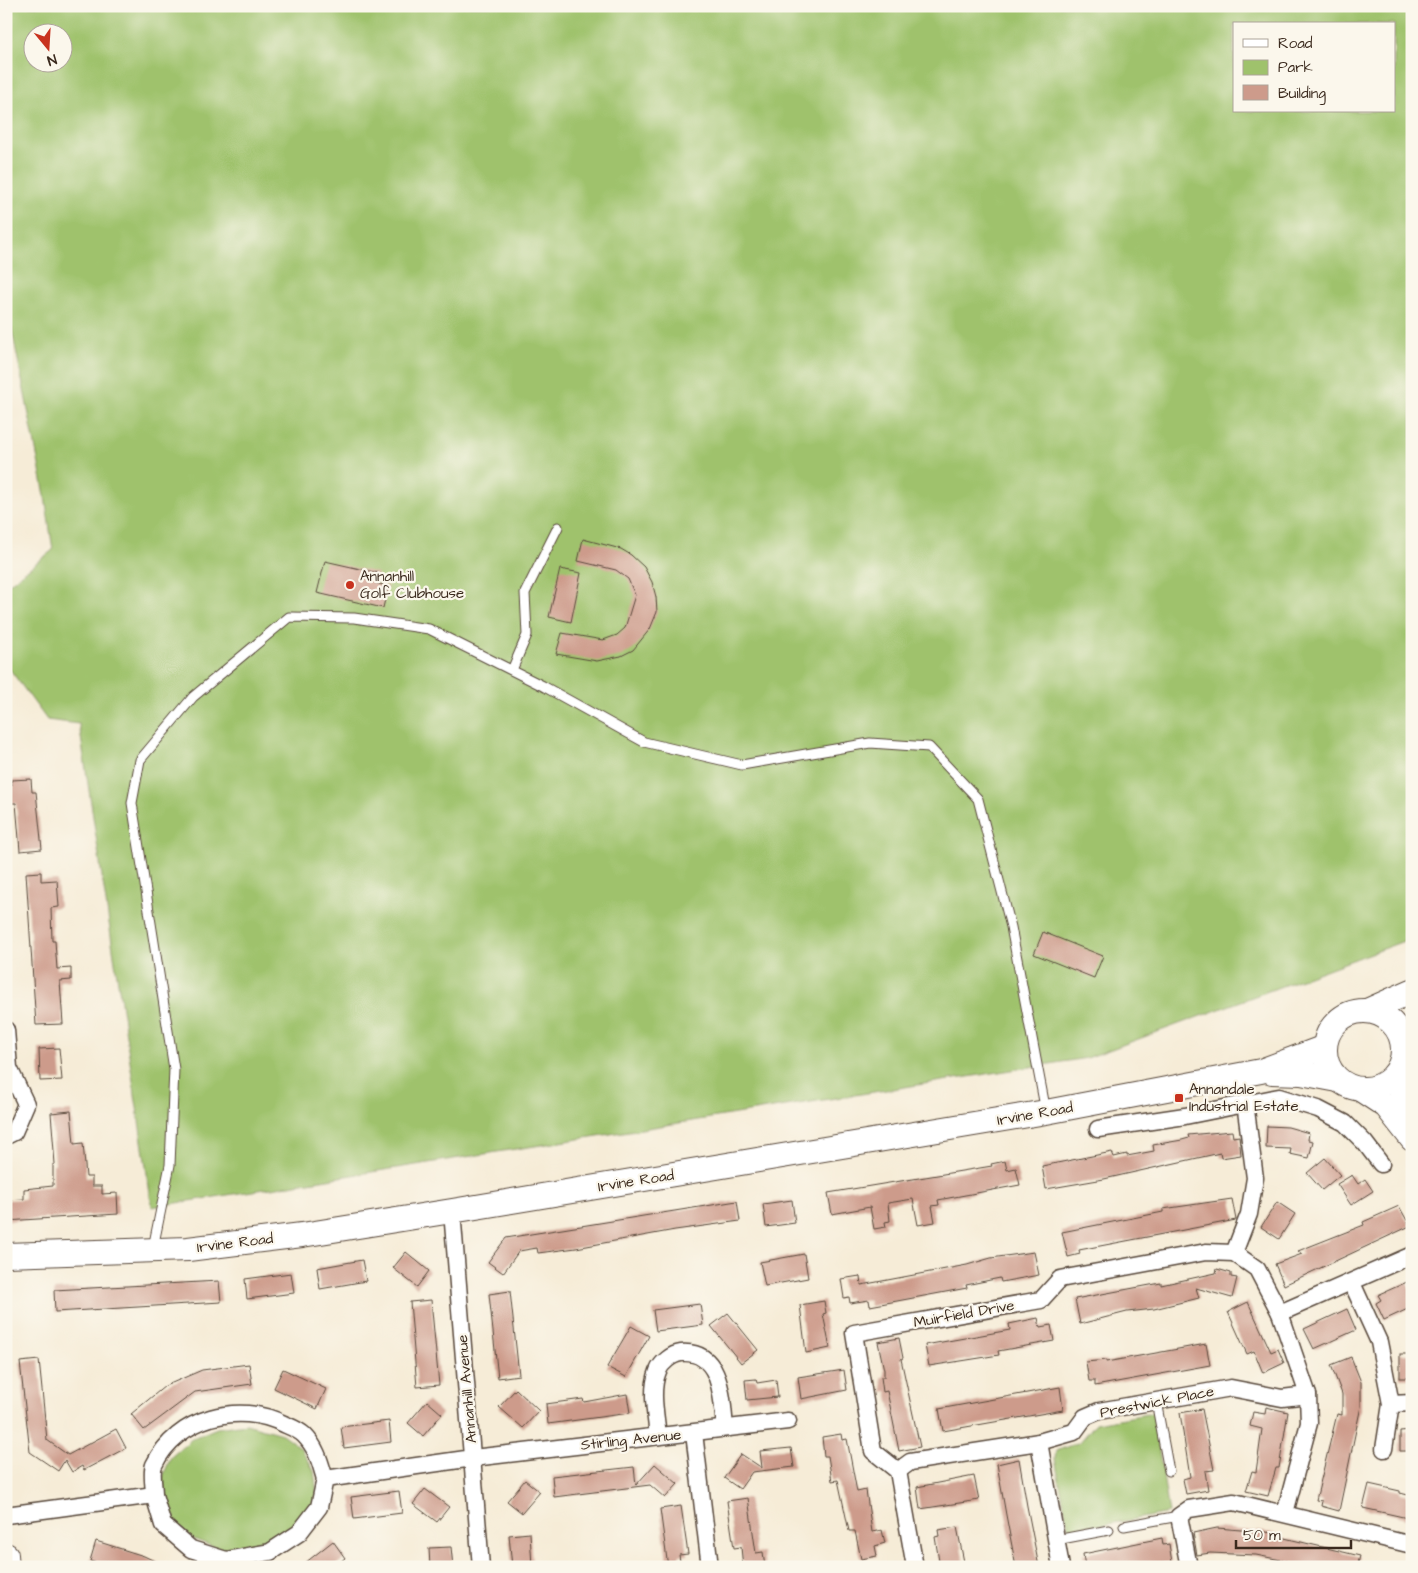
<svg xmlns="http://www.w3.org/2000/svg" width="1418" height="1573" font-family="'Architects Daughter',sans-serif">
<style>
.green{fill:#9fc26c;stroke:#6d7645;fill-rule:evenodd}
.building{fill:#cd9b8b}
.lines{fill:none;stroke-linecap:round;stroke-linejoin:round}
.lane-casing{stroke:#57473a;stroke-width:11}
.street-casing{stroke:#57473a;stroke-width:19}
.secondary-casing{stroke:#57473a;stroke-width:26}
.lane{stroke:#fff;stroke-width:9}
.street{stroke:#fff;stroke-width:16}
.secondary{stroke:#fff;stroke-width:24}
.poi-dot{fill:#c8321e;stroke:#fbf7ec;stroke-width:2}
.labels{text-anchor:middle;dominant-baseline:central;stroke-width:4.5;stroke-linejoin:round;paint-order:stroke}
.poi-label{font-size:15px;fill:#3b2a1e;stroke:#fbf7ec;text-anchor:start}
.street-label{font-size:15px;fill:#3b2a1e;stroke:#fbf7ec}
</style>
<rect width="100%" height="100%" fill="#fbf7ec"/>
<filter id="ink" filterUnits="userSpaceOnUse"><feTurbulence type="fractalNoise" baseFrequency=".02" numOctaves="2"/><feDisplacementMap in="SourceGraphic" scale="10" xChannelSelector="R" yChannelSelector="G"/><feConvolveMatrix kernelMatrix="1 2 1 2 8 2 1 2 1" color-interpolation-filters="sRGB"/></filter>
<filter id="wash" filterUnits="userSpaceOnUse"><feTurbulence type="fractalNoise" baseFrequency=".0096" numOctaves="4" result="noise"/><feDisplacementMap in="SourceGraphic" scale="20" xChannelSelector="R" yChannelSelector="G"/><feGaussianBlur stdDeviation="1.12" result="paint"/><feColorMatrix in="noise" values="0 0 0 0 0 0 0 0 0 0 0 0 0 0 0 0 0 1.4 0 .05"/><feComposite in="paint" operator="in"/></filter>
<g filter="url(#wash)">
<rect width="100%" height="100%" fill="#f6ecd7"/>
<g class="green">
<path d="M6,6h1406v932l-325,120 -935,149 -73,-483 -32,-4 -41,-56v-78l47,-36 -9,-60 -38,-190zM1234,24h160v87h-160zM32,32h30v30h-30z"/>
<path d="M1153,1413l16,100 -100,18 -14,-72 1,-8 24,-9 16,-19z"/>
<path d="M246,1424l36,10 19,14 13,23 3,22 -4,13 -16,20 -21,16 -28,8 -31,-2 -29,-11 -22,-25 -6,-29 11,-26 22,-19 24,-10z"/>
</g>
<g id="blocks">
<g class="building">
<path d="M583,539l38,10 10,6 13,12 8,15 4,15 1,15 -7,17 -17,21 -12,6 -24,5 -41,-7 6,-21 41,7 14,-5 8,-7 10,-33 -7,-16 -12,-9 -38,-9z"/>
<path d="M325,561l53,12 -3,10 13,3 -5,22 -66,-15z"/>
<path d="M560,569l21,4 -10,49 -22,-5z"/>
<path d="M31,779l1,13h4l6,57 -22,2 -4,-48h-10v-18h6l-1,-5z"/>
<path d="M41,872v9l16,-1 2,27 -8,1 1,33h3l2,28 14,-1v12l-11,1 3,43 -27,1 -10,-152z"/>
<path d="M1043,932l60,24 -9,22 -60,-24z"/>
<path d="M59,1048l3,32 -22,1 -1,-32z"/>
<path d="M71,1111l3,33 9,-1 3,34h6v9h10v8l15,-1 1,21 -112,7v-21l18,-1v-10l29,-3v-22h2l-4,-51z"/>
<path d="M1267,1126l21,1 21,6 -1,7 5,1 -4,17 -19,-4 1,-5 -25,-1z"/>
<path d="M1232,1131l1,6 6,-1 2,19 -20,3 -1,-5 -116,26 -58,10 -4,-23 70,-14 2,5 13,-3v2l27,-5 -1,-6 29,-5 7,-2 -1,-3z"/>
<path d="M1325,1158l15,17 -18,15 -15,-17z"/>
<path d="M1005,1161l2,9 9,-2 4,17 -82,15 1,5 -7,1 3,16 -17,3 -5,-26 -25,4 2,18 -5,1 1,5 -12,2 -4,-22 -38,7 -4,-21 164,-27 -1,-2z"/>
<path d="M1352,1175l6,9 7,-5 8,12 -22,14 -14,-21z"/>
<path d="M1232,1199l4,21 -157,30 1,4 -12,3 -6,-25 101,-20v-3z"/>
<path d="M792,1200l3,23 -29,4 -3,-23z"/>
<path d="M737,1201l3,20 -65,9 -99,18 -38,5 -1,-5 -18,3 -16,22 -15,-11 18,-24z"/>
<path d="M1277,1202l18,12 -16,25 -18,-12z"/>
<path d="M1399,1206l11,20 -126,59 -9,-21 27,-10 -4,-3 66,-26 -1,-3z"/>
<path d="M406,1252l23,19 -12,16 -24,-19z"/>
<path d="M1034,1252l5,23 -38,7 -1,-4 -34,7 1,3 -97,18 -1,-6 -19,3 -1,-6 -5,1 -3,-19 19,-3 1,9 106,-20 24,-7z"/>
<path d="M804,1254l4,24 -43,8 -5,-24z"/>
<path d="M362,1260l4,21 -46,8 -3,-21z"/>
<path d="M1217,1269l14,4v4l6,1 -5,20 -36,-10 3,10 -45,11 -27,3 -47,12 -5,-25 86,-16v2l55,-12z"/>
<path d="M291,1273l3,20 -47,6 -2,-20z"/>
<path d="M219,1281l2,21 -166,10 -1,-22z"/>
<path d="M1407,1282l5,10v15l-28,13 -8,-17 5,-3 -3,-5z"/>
<path d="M510,1291l9,84 -21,3 -9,-84z"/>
<path d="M431,1300l8,85 -22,2 -7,-85z"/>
<path d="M824,1301l2,12 -3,1 7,34 -24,5 -6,-48z"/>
<path d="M1248,1302l23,50 7,-3 6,14 -21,10 -9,-22 -7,3 -19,-42z"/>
<path d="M700,1304l3,21 -47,6 -3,-21z"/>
<path d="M1347,1309l9,21 -42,19 -10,-20z"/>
<path d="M728,1313l30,37 -17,13 -30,-37z"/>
<path d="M1038,1318l2,9 11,-2 3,16 -56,10 1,4 -70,11 -4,-21 85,-15 -1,-6z"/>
<path d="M631,1326l18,10 -23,41 -19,-10z"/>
<path d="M899,1338l4,20 -2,1 19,88 -21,4 -12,-60 -4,1 -2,-15h3v-7l-6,-28z"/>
<path d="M1206,1344l4,21 -115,21v-5h-6l-3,-19 20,-2v2z"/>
<rect x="1400" y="1354" width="12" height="24"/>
<path d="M1351,1357l10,25v24l-22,105 -18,-5 1,-5 -6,-1 21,-86 5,1v-21l-11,-29z"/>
<path d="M39,1360l8,80 21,15 48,-26 10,19 -42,22 -2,-4 -10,6 -7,-12 -7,11 -28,-19 -10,-90z"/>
<path d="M249,1364l3,20 -57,8 -51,38 -13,-16 34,-28 37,-16z"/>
<path d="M283,1369l43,20 -9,20 -43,-21z"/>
<path d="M844,1370l3,20 -46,9 -3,-22z"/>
<path d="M756,1379l1,4 19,-3 2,17 -31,3 -2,-20z"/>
<path d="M1060,1387l3,23 -120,21 -4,-22z"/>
<path d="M516,1389l23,22 -16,17 -24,-21z"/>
<path d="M627,1394l3,19 -82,11 -2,-20 37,-5 1,3z"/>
<path d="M427,1401l15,13 -19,22 -15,-13z"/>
<path d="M1266,1407l22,5 -9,56h-3l-8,28 -22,-5 6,-20 4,1 6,-43 -12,-3 3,-14 12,2z"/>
<path d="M1202,1409l12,61 -9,1 3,19 -22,4 -3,-15 7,-2 -10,-64z"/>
<path d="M389,1421l2,21 -47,6 -3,-21z"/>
<path d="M1412,1431v20h-12v-19z"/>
<path d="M841,1434l1,6 5,-1 10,53 9,-2 6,42 10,-2 3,13 -10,3 2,10 -16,3 -6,-28h-6l-11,-51 -6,1 -4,-25h-4l-2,-19z"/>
<path d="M791,1448l3,19 -42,5 -12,17 -16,-11 17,-24 21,14 -2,-17z"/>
<path d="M1019,1459l8,47 12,61h-23l-10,-52 -9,-51z"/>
<path d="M655,1464l23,20 -13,14 -15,-13 -96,12 -2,-21 82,-9 2,18z"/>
<path d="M974,1476l5,24 -59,9 -3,-22z"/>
<path d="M525,1480l15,12 -18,21 -15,-12z"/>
<path d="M1369,1484l31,7v2l12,3v23l-49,-11z"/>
<path d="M425,1489l24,18 -12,15 -24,-18z"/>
<path d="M399,1491l3,22 -48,6 -3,-22z"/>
<path d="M748,1498l8,55 7,-1 2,15h-22l-2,-20 -7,1 -7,-47z"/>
<path d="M681,1506l7,48 -9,1 2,12h-13l-8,-58z"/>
<path d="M957,1527l8,40h-25l-5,-30 4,-1 -1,-6z"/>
<path d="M1217,1528l59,5v3l84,20 -3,11h-58l-14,-4 1,-2 -30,-6 -46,-2 -13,2 -4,-22z"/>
<path d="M530,1533l2,34h-20l-3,-32z"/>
<path d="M1162,1538l1,7 6,-1 3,18 -31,5h-56l-2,-13z"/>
<path d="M96,1541l48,15 23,11h-58l-19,-6z"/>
<path d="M333,1541l12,17 -11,9h-34z"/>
<path d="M451,1547l2,20h-23l-1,-19z"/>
</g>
</g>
</g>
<g filter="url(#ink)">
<use href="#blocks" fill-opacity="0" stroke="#57473a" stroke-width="1"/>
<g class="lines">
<defs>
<g id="lane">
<path d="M512,670l15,-35 -2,-42 33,-66"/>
<path d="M153,1248l17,-83 4,-96 -42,-266 8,-43 53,-63 96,-80 65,1 75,11 114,57 101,56 98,23 128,-22 59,4 49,52 33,128 35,185"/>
<path d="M1156,1401l13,70"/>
<path d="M1124,1526l55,-10"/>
<path d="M1056,1540l53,-10"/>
</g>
<g id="street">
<path d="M6,1030l3,38 17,36 -12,28 -8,4"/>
<path d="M1098,1129l87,-13 94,-19 39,12 27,14 20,20 16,21"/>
<path d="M452,1211l29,356"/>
<path d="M1234,1253l15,-39 6,-36 -10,-75"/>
<path d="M1352,1283l27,59 12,62 -7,45"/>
<path d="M1280,1313l132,-58"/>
<path d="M1391,1404l21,-1"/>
<path d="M694,1433l16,134"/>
<path d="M658,1436c-2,-21 -8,-45 0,-65 3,-8 14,-17 23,-18 41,-3 41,46 44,75"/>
<path d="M1039,1442l22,125"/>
<path d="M898,1471l12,-9 129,-20 35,-10 11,-15 14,-6 132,-23 51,10 26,-3"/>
<path d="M154,1495l9,30 28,24 35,11 44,-8 29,-19 20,-26 6,-28 148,-21 315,-37"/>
<path d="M6,1515l148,-20c0,-9 -3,-23 0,-30 23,-48 85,-64 130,-41 7,3 15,6 20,11 13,13 16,27 21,44"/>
<path d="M915,1567l-17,-96 -25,-20 -19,-118 187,-33 19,-21 146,-27 28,1 23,16 23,44 28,82 1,28 -24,90"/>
<path d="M1189,1567l-10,-51 10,-7 45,-7 178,43"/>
</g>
<g id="secondary">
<path d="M1367,1011l45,-20"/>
<circle cx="1364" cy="1050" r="39"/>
<path d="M1400,1066l2,29 7,36"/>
<path d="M1272,1072l29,1 37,7"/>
<path d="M1360,1089l26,17 26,33"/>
<path d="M6,1255l182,-6 114,-14 150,-24 594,-99 215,-41 64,-24"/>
<path d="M6,1555l1,12"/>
</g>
</defs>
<use href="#lane" class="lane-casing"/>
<use href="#street" class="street-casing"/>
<use href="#secondary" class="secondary-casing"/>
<use href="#lane" class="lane"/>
<use href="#street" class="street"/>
<use href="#secondary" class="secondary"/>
</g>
</g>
<g class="poi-dot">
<circle cx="350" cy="585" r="5"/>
<rect x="1174" y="1093" width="10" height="10" rx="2.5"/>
</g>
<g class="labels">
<g class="poi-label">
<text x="360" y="576">Annanhill<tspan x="360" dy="17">Golf Clubhouse</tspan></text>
<text x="1189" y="1089">Annandale<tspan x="1189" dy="17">Industrial Estate</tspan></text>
</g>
<g class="street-label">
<text transform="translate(1035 1114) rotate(-10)">Irvine Road</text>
<text transform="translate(636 1181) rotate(-9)">Irvine Road</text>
<text transform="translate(235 1243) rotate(-7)">Irvine Road</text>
<text transform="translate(964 1314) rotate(-10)">Muirfield Drive</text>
<text transform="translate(467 1389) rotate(-95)">Annanhill Avenue</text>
<text transform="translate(1157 1402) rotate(-11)">Prestwick Place</text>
<text transform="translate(631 1440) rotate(-6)">Stirling Avenue</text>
</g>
</g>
<rect width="1418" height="1573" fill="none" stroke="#fbf7ec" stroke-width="25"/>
<rect x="1233" y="22" width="162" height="90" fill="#fbf7ec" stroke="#aea59a"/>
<rect x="1243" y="39" width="25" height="8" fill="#ffffff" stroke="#aea59a"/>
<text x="1278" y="48" font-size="15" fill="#3b2a1e">Road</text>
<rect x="1243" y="60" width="25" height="15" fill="#9fc26c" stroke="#aea59a"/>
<text x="1278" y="72" font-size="15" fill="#3b2a1e">Park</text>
<rect x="1243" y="85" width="25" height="15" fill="#cd9b8b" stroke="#aea59a"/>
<text x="1278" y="98" font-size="15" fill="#3b2a1e">Building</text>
<g transform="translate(48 48) rotate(162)"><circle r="24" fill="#fbf7ec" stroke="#aea59a"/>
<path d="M0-4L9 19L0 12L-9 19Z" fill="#c8321e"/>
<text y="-8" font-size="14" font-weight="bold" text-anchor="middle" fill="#3b2a1e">N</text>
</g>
<path d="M1236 1540v8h115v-8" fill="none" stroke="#3b2a1e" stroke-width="2.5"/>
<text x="1243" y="1540" font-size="15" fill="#3b2a1e" stroke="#fbf7ec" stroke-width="4" paint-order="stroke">50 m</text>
</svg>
